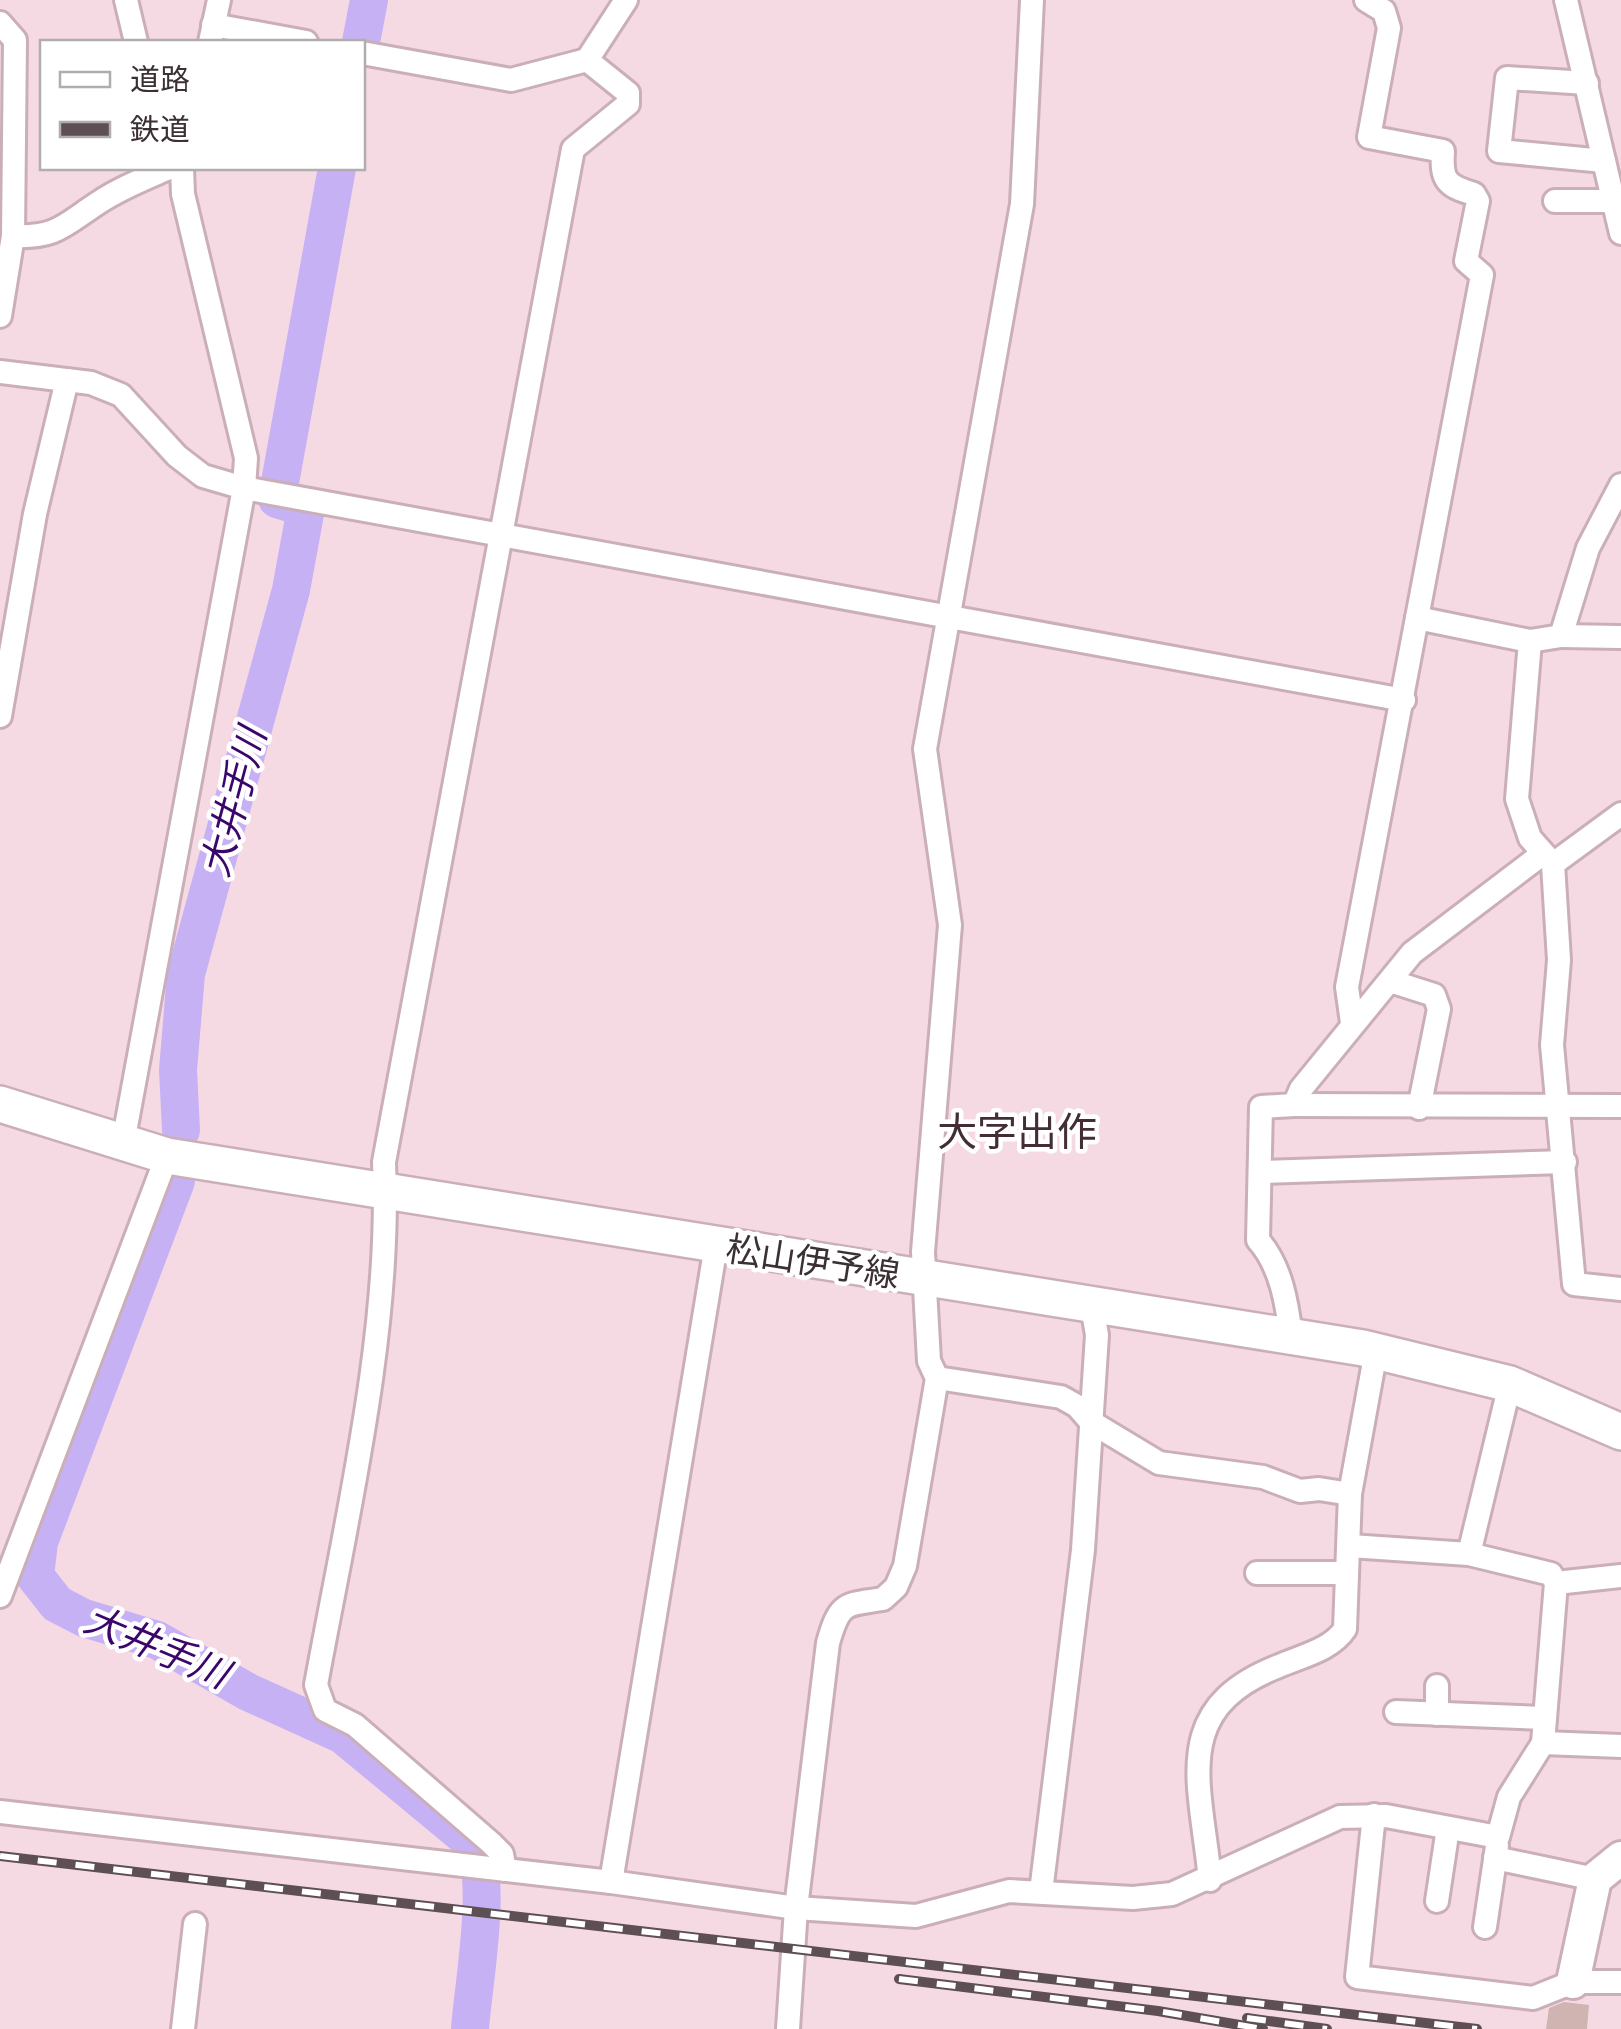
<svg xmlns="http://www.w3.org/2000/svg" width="1621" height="2029" font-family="'Titillium Web','Noto Sans JP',sans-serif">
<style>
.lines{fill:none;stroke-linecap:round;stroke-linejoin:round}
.river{stroke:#c7b1f5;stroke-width:38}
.building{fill:#d0b4b1}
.minor-casing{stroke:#caafb8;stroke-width:28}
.secondary-casing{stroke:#caafb8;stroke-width:38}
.primary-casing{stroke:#caafb8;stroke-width:40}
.minor{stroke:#fff;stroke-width:22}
.secondary{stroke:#fff;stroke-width:32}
.primary{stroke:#fff;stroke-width:35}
.rail-casing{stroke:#5d4f54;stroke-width:10}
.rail{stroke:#fff;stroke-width:6;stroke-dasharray:19;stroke-linecap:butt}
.labels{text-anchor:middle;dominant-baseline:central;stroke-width:9;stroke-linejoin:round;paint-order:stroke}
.street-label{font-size:35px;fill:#3b3034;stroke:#fff}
.water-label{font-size:38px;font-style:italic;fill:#3b066c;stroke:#fff}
.quarter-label{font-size:40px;fill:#432e36;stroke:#fff}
</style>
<rect width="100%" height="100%" fill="#f6dae3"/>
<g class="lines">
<g class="river">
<path d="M361,42l8,-42"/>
<path d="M279,488l58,-320"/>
<path d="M181,1130l-3,-60 8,-96 105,-384 15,-82 -29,-9"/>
<path d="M176,1181l-137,361 -4,34 22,28 27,14 73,22 91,52 95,43 128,106c23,34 2,144 -1,188"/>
</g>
</g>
<path class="building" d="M1564,2002l25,3 -2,24h-41l3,-21z"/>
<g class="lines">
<defs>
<g id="minor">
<path d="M126,0l10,42"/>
<path d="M1566,0l55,233"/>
<path d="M0,23l15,17 -2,196 -13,80"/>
<path d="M213,25l93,17"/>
<path d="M210,42l9,-42"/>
<path d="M362,53l149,27 76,-20"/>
<path d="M1587,83l-80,-5 -8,73 105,10"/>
<path d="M1555,201h58"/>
<path d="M13,236c44,2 51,-11 85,-33 22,-15 48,-25 71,-35"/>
<path d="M0,372l91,11 30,12 56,61 26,20 41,12 1160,212"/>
<path d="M1417,618l113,23 31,-5 27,-88 33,-63"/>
<path d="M1561,636l60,1"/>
<path d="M1530,641l-13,158 13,39 23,26 6,96 -7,85 22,239 47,5"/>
<path d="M0,716l35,-202 32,-134"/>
<path d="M1553,864l68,-50"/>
<path d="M1390,981l44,14 5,14 -20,99"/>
<path d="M1352,1023l-5,-36 135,-712 -16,-14 12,-60 -4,-7c-28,-8 -33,-14 -31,-43l-74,-14 20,-109 -5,-17 -18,-11"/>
<path d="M1294,1105l327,1"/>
<path d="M123,1143l121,-655 2,-30 -63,-264 -1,-26"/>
<path d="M1263,1172l302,-10"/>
<path d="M1291,1337c-4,-34 -10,-71 -33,-97l3,-133 33,-2 7,-16 111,-136 129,-98"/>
<path d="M937,1378l124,19 16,9 14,16 68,41 104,14 37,14 19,-2 31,5"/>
<path d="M1350,1546l119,8 82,20 5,9 -13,160"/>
<path d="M1469,1554l41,-170"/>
<path d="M1257,1573h90"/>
<path d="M1556,1583l65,-7"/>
<path d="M0,1596l167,-440"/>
<path d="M1437,1686v28"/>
<path d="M1396,1712l149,6"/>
<path d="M0,1812l611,70 185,26 120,8 93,-25 124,7 39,-4 168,-77 46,-1 112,21 11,-40 34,-54 78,3"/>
<path d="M1374,1815l-17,162 176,21 40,-16h48"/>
<path d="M1495,1858l100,21"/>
<path d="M505,1870l-3,-16 -11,-11 -136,-118 -30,-15 -9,-25c30,-165 76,-356 68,-523l189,-1013 55,-45v-11l-41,-33 39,-60"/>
<path d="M1210,1880c-9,-96 -42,-171 69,-214 23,-10 52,-16 66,-37l5,-135 26,-143"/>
<path d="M611,1882l105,-637"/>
<path d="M1041,1892l42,-342 14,-215 -5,-29"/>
<path d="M1437,1901l11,-73"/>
<path d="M1485,1927l12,-81"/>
<path d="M183,2029l12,-105"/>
<path d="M788,2029l8,-121 32,-265c12,-43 18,-38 55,-44l13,-12 9,-21 32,-188 -8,-17 -6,-109 27,-327 -25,-176 97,-545 10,-204"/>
</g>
<path id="secondary" d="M1573,1982l22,-103 26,-21"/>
<path id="primary" d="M0,1104l167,52 1196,192 147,36 111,48"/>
</defs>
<use href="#minor" class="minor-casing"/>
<use href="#secondary" class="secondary-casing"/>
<use href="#primary" class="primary-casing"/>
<use href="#minor" class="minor"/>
<use href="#secondary" class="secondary"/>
<use href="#primary" class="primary"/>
<defs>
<g id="rail">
<path d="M0,1856l1477,173"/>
<path d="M899,1979l259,32 105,18"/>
<path d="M1247,2018l80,11"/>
</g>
</defs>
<use href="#rail" class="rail-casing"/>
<use href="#rail" class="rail"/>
</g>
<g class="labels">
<g class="street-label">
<text transform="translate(813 1261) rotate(9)">松山伊予線</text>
</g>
<g class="water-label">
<text transform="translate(233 802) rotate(-75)">大井手川</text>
<text transform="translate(157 1646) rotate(23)">大井手川</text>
</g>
<g class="quarter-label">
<text x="1017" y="1131">大字出作</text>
</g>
</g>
<rect x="40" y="40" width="325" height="130" fill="#ffffff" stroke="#b1acae" stroke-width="2.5"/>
<rect x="60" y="72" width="50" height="15" fill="#ffffff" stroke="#b1acae" stroke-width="2.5"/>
<text x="130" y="90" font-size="30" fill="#3b3034">道路</text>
<rect x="60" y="122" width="50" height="15" fill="#5d4f54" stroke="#b1acae" stroke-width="2.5"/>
<text x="130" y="140" font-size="30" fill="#3b3034">鉄道</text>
</svg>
